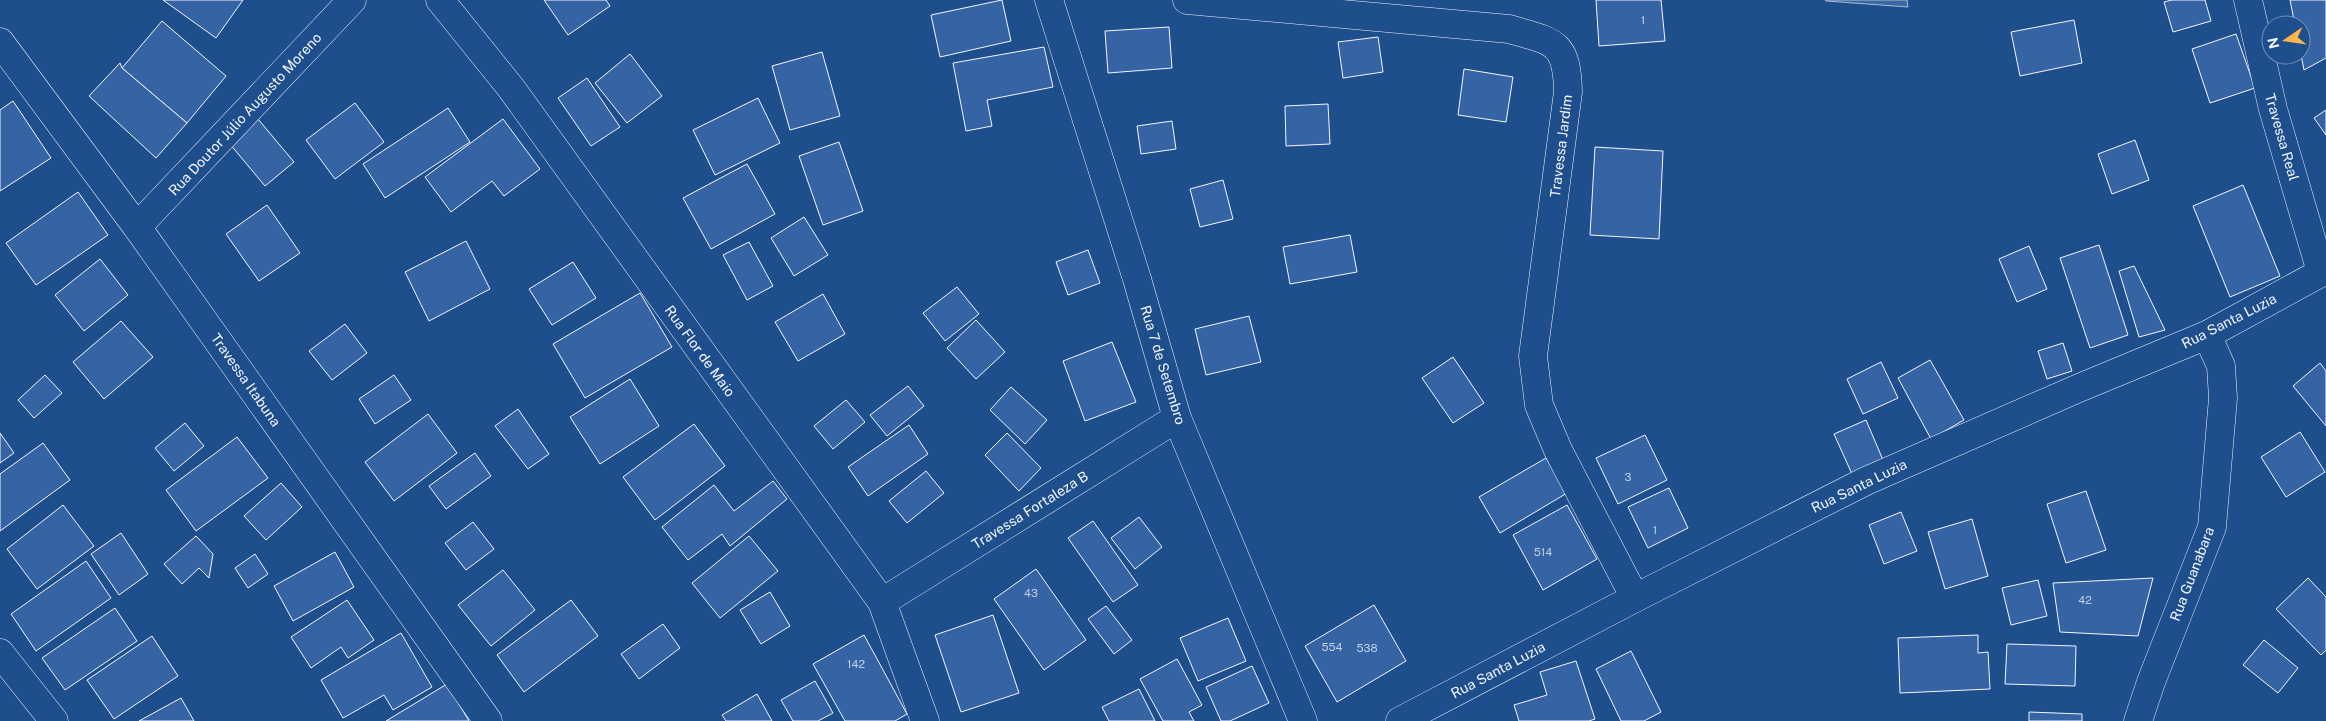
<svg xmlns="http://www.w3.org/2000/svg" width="2326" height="721" font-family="'Public Sans',sans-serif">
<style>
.water{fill:#3b69a3;stroke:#a8bbd7}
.building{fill:#3563a3;stroke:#f2f6ff}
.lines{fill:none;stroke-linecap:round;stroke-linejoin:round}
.street-casing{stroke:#f2f6ff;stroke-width:29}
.street{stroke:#1f4e8c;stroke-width:28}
.labels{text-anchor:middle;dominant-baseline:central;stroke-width:4;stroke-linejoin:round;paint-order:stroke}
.number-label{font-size:11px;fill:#c3d1e8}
.street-label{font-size:14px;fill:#f2f6ff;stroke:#1f4e8c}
</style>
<rect width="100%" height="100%" fill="#1f4e8c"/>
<path class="water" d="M1825,0h82l1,7 -82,-6z"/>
<g class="building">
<path d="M163,0h80l-27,38z"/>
<path d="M544,0h62l4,6 -42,29z"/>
<path d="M1002,0l9,41 -71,16 -9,-42z"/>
<path d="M1596,0h65l4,41 -66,5z"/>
<path d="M2172,0h33l6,21 -38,11 -9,-30z"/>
<path d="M2290,0h36v58l-22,12 -3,-15v-30h-6z"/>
<path d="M2074,20l8,43 -62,13 -9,-44z"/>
<path d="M162,21l64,55 -39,47 -65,-55z"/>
<path d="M1169,27l3,41 -64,5 -3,-42z"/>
<path d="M2236,34l19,54 -45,15 -18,-54z"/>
<path d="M1378,37l5,35 -40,6 -5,-36z"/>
<path d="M1044,47l9,40 -66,13 5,26 -26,5 -13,-68z"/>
<path d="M822,52l18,64 -50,14 -18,-64z"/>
<path d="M630,54l32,42 -35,27 -32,-40z"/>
<path d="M120,63l2,5 65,55 -31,35 -67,-62z"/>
<path d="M1464,69l49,8 -7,45 -48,-7z"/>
<path d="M587,78l33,49 -29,19 -33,-48z"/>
<path d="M758,98l22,45 -65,32 -22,-45z"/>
<path d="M13,101l38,57 -51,33v-81z"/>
<path d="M355,103l29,39 -49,37 -29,-39z"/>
<path d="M1328,104l2,40 -44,2 -1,-40z"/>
<path d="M448,108l22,34 -85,56 -22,-34z"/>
<path d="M2326,110v25l-12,-17z"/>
<path d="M258,119l36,43 -29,24 -36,-43z"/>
<path d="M503,119l37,50 -36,27 -12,-15 -41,31 -26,-35z"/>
<path d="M1172,121l4,28 -35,5 -4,-28z"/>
<path d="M2135,140l14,40 -37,14 -14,-40z"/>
<path d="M839,142l24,69 -40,14 -24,-69z"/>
<path d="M1595,147l68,4 -4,88 -69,-4z"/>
<path d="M747,164l28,50 -64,35 -28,-51z"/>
<path d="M1223,180l10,39 -33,8 -10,-38z"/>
<path d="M2243,185l37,91 -50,21 -37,-91z"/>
<path d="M78,192l30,43 -72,50 -30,-42z"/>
<path d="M267,205l33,48 -41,28 -33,-47z"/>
<path d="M804,217l24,38 -34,21 -23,-38z"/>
<path d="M1350,235l7,37 -67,12 -7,-37z"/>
<path d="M466,241l24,48 -61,32 -24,-49z"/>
<path d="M749,242l24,44 -26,14 -24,-45z"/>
<path d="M2099,245l29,90 -38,13 -30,-90z"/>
<path d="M2029,246l18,43 -30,13 -18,-43z"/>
<path d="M1088,250l12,33 -32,12 -12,-33z"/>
<path d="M100,259l28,36 -44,36 -29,-36z"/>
<path d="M573,262l23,36 -44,27 -23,-36z"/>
<path d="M2134,266l31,64 -26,7 -20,-66z"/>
<path d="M957,287l22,27 -34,27 -22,-28z"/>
<path d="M640,293l32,54 -87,51 -32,-54z"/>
<path d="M823,294l22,40 -47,27 -23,-39z"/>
<path d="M1249,316l12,46 -55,13 -11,-46z"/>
<path d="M976,320l29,32 -29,27 -29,-31z"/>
<path d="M121,321l32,36 -49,42 -31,-37z"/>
<path d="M345,324l22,29 -35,27 -23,-29z"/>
<path d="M1112,342l24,60 -51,19 -22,-60z"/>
<path d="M2063,343l9,28 -25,8 -9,-28z"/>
<path d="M1453,357l31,46 -31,20 -31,-45z"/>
<path d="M1930,360l34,60 -33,19 -33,-61z"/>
<path d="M1881,362l17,36 -35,16 -16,-35z"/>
<path d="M2320,363l6,8v55l-33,-40z"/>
<path d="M45,375l17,18 -28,25 -16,-18z"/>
<path d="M394,375l17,25 -36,24 -16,-25z"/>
<path d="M630,379l29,47 -59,38 -30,-47z"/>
<path d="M908,386l16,20 -37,30 -17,-21z"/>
<path d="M1011,387l36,33 -22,24 -35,-34z"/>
<path d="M846,400l19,22 -32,27 -19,-23z"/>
<path d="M518,409l31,45 -21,15 -33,-43z"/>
<path d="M428,414l29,39 -63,48 -29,-39z"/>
<path d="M1866,420l17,40 -31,14 -18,-40z"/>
<path d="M185,423l19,23 -30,25 -19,-23z"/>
<path d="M694,424l31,42 -70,54 -32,-43z"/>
<path d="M909,425l19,29 -60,42 -20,-29z"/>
<path d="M2300,432l25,40 -39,25 -25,-40z"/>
<path d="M0,433l14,20 -14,10z"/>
<path d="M1007,433l34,35 -22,23 -34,-36z"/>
<path d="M1645,435l22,45 -49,24 -22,-46z"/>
<path d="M237,437l31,41 -72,53 -30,-41z"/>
<path d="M43,443l27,37 -70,51v-57z"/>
<path d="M475,453l16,23 -45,33 -17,-23z"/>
<path d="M1546,458l21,35 -67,40 -21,-36z"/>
<path d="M926,471l18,22 -37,30 -18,-22z"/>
<path d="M773,481l14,18 -57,47 -8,-12 -34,26 -26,-33 52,-42 20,26z"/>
<path d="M281,483l21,24 -36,33 -22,-24z"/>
<path d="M1669,488l19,40 -40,20 -20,-41z"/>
<path d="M2086,491l20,59 -40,13 -19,-59z"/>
<path d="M63,505l31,41 -57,43 -30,-40z"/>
<path d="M1567,505l30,54 -54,31 -30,-55z"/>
<path d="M1901,512l16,39 -33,13 -15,-39z"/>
<path d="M1139,517l23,30 -27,22 -24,-31z"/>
<path d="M1972,519l16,57 -43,13 -17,-57z"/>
<path d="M1093,521l45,64 -25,17 -45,-64z"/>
<path d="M473,522l21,27 -28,21 -21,-27z"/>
<path d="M121,533l27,41 -29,21 -28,-41z"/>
<path d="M196,536l17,18 -4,24 -10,-10 -17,16 -18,-20z"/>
<path d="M749,536l29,35 -58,47 -28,-35z"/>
<path d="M335,552l19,35 -61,34 -19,-35z"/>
<path d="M255,554l13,20 -20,14 -13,-20z"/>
<path d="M86,561l25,37 -75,53 -25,-37z"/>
<path d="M1036,569l50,71 -42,30 -50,-71z"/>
<path d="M503,570l32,40 -44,36 -33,-41z"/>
<path d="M2153,578l-15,58 -78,-4 -7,-49z"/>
<path d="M2308,578l18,19v53l-5,5 -45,-46z"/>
<path d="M2038,580l9,36 -36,9 -9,-37z"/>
<path d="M770,592l20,34 -29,18 -21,-34z"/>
<path d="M347,600l27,40 -26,18 -7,-11 -30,21 -20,-31z"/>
<path d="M571,600l27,36 -74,56 -27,-37z"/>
<path d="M1374,605l32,56 -69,41 -32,-56z"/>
<path d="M1106,606l26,34 -18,14 -26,-35z"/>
<path d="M115,608l22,33 -72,49 -23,-32z"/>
<path d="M993,615l26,78 -58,19 -26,-77z"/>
<path d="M1228,618l18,43 -48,20 -18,-43z"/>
<path d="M663,624l17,24 -41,31 -18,-25z"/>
<path d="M401,633l31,54 -39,23 -9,-15 -41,23 -22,-38z"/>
<path d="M864,635l43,79 -12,7h-50l-32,-57z"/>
<path d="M1978,635v18l10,-1 2,37 -90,4 -2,-55z"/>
<path d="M152,636l26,40 -64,43 -27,-39z"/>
<path d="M2264,640l34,28 -20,25 -35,-28z"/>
<path d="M2007,644l69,2 -1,40 -70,-2z"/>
<path d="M1631,651l30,61 -17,9h-23l-25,-52z"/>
<path d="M1177,659l25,46 -13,7 5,9h-31l-23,-42z"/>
<path d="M1576,661l19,58 -6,2h-70l-5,-16 33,-10 -7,-23z"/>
<path d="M1252,666l17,37 -39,18h-9l-15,-34z"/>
<path d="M815,681l18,32 -15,8h-25l-12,-21z"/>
<path d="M447,684l22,37h-83z"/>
<path d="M1139,689l16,32h-46l-7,-14z"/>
<path d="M757,694l15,27h-46l-4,-6z"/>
<path d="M181,698l13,23h-55z"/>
<path d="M2029,712l53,2v7h-53z"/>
</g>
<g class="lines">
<defs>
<g id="street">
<path d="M440,0l71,88 371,514 43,119"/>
<path d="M1049,0l88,279 40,139 126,303"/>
<path d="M1187,0l322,29c45,13 58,12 59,63l-35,264 6,49 19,45 77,148"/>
<path d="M2248,0l25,109 48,163"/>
<path d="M0,42l137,185 351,494"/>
<path d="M137,227l215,-227"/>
<path d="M882,602l295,-184"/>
<path d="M0,653l54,68"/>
<path d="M1400,721l235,-123 231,-117 213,-93 128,-53 119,-65"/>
<path d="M2138,721l13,-39 61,-155 11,-129 -2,-32 -14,-31"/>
</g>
</defs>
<use href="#street" class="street-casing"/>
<use href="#street" class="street"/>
</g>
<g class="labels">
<g class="number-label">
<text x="1643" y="20">1</text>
<text x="1628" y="477">3</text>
<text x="1655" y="530">1</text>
<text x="1543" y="552">514</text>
<text x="1031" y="593">43</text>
<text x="2085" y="600">42</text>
<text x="1332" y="647">554</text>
<text x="1367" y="648">538</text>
<text x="856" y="664">142</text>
</g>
<g class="street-label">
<text transform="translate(245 114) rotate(-47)">Rua Doutor Júlio Augusto Moreno</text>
<text transform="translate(2282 137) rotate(74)">Travessa Real</text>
<text transform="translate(1561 146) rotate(-83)">Travessa Jardim</text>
<text transform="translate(2229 321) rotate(-27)">Rua Santa Luzia</text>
<text transform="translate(700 351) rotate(54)">Rua Flor de Maio</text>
<text transform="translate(1163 365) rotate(73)">Rua 7 de Setembro</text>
<text transform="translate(246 380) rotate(55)">Travessa Itabuna</text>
<text transform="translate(1859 486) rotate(-26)">Rua Santa Luzia</text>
<text transform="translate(1030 510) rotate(-32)">Travessa Fortaleza B</text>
<text transform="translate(2192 574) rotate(-69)">Rua Guanabara</text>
<text transform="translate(1498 670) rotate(-28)">Rua Santa Luzia</text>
</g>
</g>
<g transform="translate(2286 40) rotate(257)"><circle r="24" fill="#1f4e8c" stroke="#7391ba"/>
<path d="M0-4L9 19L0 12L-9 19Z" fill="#ffb74d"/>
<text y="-8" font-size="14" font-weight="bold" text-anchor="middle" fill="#f2f6ff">N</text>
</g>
</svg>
